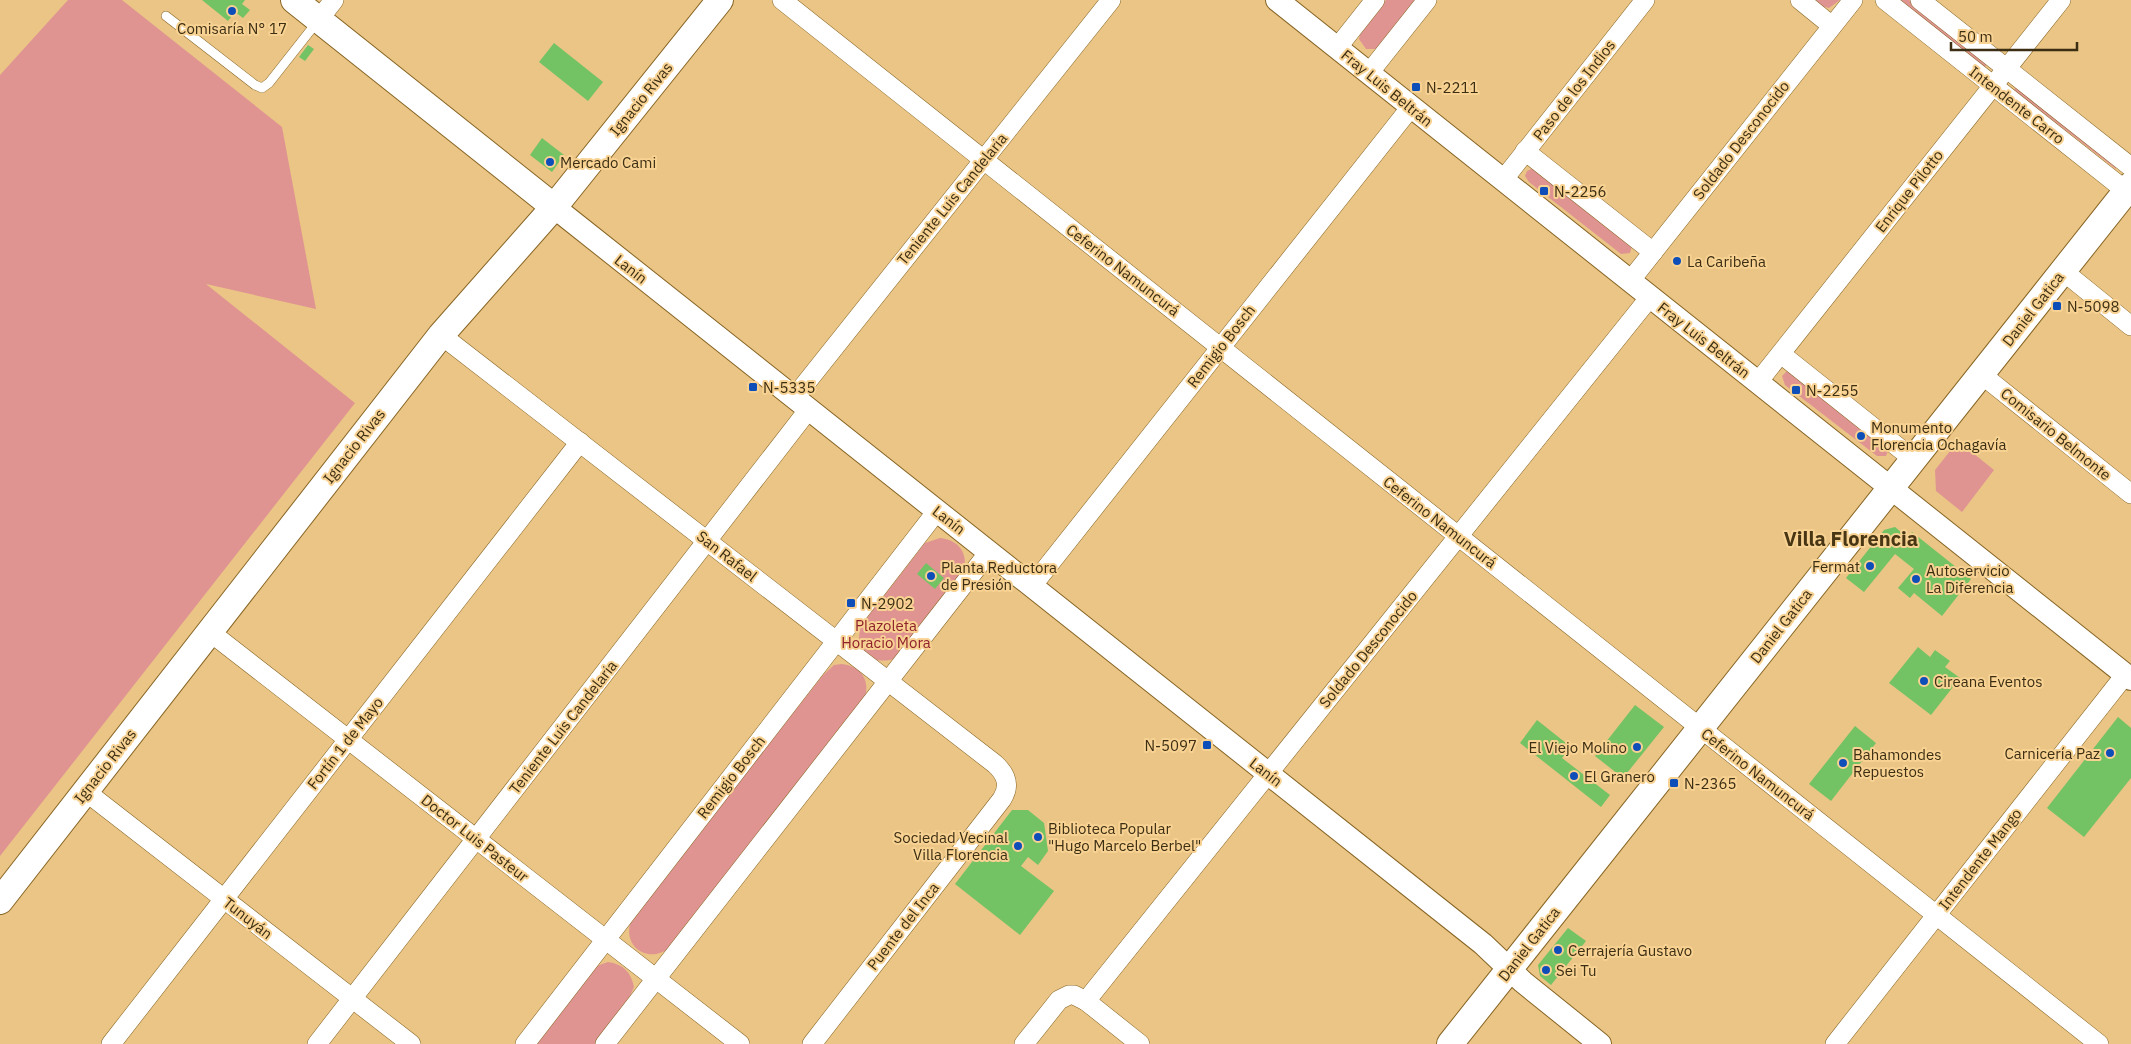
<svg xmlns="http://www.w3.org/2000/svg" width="2131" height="1044" font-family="'IBM Plex Sans',sans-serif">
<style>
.green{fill:#e09492}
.building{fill:#73c365}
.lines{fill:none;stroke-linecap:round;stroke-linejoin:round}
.service-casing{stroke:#876524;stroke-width:10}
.minor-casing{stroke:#876524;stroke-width:20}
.tertiary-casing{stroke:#876524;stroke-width:24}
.secondary-casing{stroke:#876524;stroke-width:28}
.service{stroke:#fff;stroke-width:9}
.minor{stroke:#fff;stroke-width:19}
.tertiary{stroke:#fff;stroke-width:22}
.secondary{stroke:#fff;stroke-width:26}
.poi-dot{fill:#0d4eb9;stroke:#f8d292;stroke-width:2}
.labels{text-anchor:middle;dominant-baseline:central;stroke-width:4;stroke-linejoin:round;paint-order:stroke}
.poi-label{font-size:15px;fill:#3c2e13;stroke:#f8d292;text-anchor:start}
.street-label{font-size:15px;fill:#3c2e13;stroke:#f8d292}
.park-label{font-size:15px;fill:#8f212c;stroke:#f8d292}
.district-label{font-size:20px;font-weight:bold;fill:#473514;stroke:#f8d292}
</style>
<rect width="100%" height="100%" fill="#eac585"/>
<g class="green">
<path d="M68,0h54l160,127 34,182 -110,-25 149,119 -355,453v-781z"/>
<path d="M1386,0h32l-40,49h-12l-7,-10 2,-8z"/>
<path d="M1813,0h27l-11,8 -8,-2z"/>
<path d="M1895,0h14l77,61v5l-3,2z"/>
<path d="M2016,87l100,78v4l-102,-79z"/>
<path d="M1533,168l99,78 -2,7 -9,1 -92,-72 -4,-6 2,-5z"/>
<path d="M1787,371l101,80 -2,5h-9l-92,-71 -3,-9z"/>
<path d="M1958,441l36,29 -32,42 -26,-21 -1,-21z"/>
<path d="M940,538c19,2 28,15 24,33l-70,88c-25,7 -42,-10 -32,-35l63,-81z"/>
<path d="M842,664c19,2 28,16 23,34l-194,249c-24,19 -51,-2 -39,-29l191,-243 11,-10z"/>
<path d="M608,962c15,2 23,10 26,25l-7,16 -32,41h-61l60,-77z"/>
</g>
<g class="building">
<path d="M202,0h43l-3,4 8,6 -7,8 -8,-6 -7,9z"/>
<path d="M554,43l49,39 -15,19 -49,-39z"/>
<path d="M308,45l6,4 -9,12 -6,-4z"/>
<path d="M542,138l22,17 -12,17 -22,-17z"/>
<path d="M1895,527l13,11 4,-6 59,47 -29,37 -28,-23 -4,5 -12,-10 16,-19 -19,-15 -31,38 -18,-14 38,-48z"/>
<path d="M926,563l18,15 -9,11 -18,-15z"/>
<path d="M1918,647l12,10 5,-7 15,11 -5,6 15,11 -29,37 -42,-32z"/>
<path d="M1635,705l29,22 -41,51 -28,-22z"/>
<path d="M2118,717l13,11v50l-47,59 -37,-29z"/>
<path d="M1537,720l34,27 -9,11 48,37 -9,12 -81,-64z"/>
<path d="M1855,726l21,17 -45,58 -22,-17z"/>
<path d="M1012,810h16l16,13 4,28 -10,14 -10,-8 -7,9 33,25 -34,44 -65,-51z"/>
<path d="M1568,928l18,13 -35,44 -11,-9 -2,-11z"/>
</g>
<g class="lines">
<defs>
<path id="service" d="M166,16l89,69 7,3 7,-5 48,-61"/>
<g id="minor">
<path d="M782,0l1317,1044"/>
<path d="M1800,0l32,26"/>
<path d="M1885,0l241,191"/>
<path d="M1920,0l211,167"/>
<path d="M319,19l15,-19"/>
<path d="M1337,48l38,-48"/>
<path d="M1369,73l58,-73"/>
<path d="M1525,151l128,101"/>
<path d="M1503,180l142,-180"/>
<path d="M2063,271l68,55"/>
<path d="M1630,281l223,-281"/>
<path d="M441,335l554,429c12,11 15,22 7,35l-190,245"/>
<path d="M1781,354l132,105"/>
<path d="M1981,374l150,120"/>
<path d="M1758,382l303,-382"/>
<path d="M794,398l317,-398"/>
<path d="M1032,586l379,-479"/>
<path d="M210,632l530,412"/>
<path d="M85,791l326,253"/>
<path d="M1086,1001l564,-704"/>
<path d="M111,1044l469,-602"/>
<path d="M317,1044l492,-635"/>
<path d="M525,1044l412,-533"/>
<path d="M605,1044l384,-492"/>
<path d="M1024,1044l35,-44 10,-5h5l12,6 54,43"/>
<path d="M1835,1044l290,-369"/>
</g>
<g id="tertiary">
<path d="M1277,0l854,679"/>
<path d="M554,207l929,737 40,38 77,62"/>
</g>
<g id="secondary">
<path d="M294,0l260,207"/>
<path d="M0,901l441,-566 113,-128 166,-207"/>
<path d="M1450,1044l681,-859"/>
</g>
</defs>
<use href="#service" class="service-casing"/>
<use href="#minor" class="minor-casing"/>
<use href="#tertiary" class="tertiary-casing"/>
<use href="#secondary" class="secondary-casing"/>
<use href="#service" class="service"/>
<use href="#minor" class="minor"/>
<use href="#tertiary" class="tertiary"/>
<use href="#secondary" class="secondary"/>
</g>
<g class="poi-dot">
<circle cx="232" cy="11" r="5"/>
<rect x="1411" y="82" width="10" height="10" rx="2.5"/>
<circle cx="550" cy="162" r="5"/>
<rect x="1539" y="186" width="10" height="10" rx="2.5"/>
<circle cx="1677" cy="261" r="5"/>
<rect x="2052" y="301" width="10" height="10" rx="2.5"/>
<rect x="748" y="382" width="10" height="10" rx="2.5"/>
<rect x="1791" y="385" width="10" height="10" rx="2.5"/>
<circle cx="1861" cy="436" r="5"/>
<circle cx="1870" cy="566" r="5"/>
<circle cx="931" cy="576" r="5"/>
<circle cx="1916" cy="579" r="5"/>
<rect x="846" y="598" width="10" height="10" rx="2.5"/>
<circle cx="1924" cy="681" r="5"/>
<rect x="1202" y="740" width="10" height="10" rx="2.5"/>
<circle cx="1637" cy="747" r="5"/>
<circle cx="2110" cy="753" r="5"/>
<circle cx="1843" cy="763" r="5"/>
<circle cx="1574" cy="776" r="5"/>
<rect x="1669" y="778" width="10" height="10" rx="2.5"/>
<circle cx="1038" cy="837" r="5"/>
<circle cx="1018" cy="846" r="5"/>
<circle cx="1558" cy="950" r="5"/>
<circle cx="1546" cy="970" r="5"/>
</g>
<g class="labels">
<g class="poi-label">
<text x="232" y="28" text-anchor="middle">Comisaría N° 17</text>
<text x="1426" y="87">N-2211</text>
<text x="560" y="162">Mercado Cami</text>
<text x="1554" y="191">N-2256</text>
<text x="1687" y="261">La Caribeña</text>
<text x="2067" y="306">N-5098</text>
<text x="763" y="387">N-5335</text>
<text x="1806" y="390">N-2255</text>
<text x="1871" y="427">Monumento<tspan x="1871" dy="17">Florencia Ochagavía</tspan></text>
<text x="1860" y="566" text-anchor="end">Fermat</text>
<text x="941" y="567">Planta Reductora<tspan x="941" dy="17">de Presión</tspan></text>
<text x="1926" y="570">Autoservicio<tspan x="1926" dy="17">La Diferencia</tspan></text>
<text x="861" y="603">N-2902</text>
<text x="1934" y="681">Cireana Eventos</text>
<text x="1197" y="745" text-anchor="end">N-5097</text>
<text x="1627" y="747" text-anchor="end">El Viejo Molino</text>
<text x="2100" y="753" text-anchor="end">Carnicería Paz</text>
<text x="1853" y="754">Bahamondes<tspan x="1853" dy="17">Repuestos</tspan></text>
<text x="1584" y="776">El Granero</text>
<text x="1684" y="783">N-2365</text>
<text x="1048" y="828">Biblioteca Popular<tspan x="1048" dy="17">"Hugo Marcelo Berbel"</tspan></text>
<text x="1008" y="837" text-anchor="end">Sociedad Vecinal<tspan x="1008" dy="17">Villa Florencia</tspan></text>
<text x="1568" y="950">Cerrajería Gustavo</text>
<text x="1556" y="970">Sei Tu</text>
</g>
<g class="street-label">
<text transform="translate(1387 88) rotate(39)">Fray Luis Beltrán</text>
<text transform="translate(1574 90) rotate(-52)">Paso de los Indios</text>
<text transform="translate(641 99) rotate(-51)">Ignacio Rivas</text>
<text transform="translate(2017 105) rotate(38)">Intendente Carro</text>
<text transform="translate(1741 140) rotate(-52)">Soldado Desconocido</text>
<text transform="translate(1909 191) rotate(-52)">Enrique Pilotto</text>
<text transform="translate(952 199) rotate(-51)">Teniente Luis Candelaria</text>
<text transform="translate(631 269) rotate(38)">Lanín</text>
<text transform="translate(1123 270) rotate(38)">Ceferino Namuncurá</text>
<text transform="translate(2033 309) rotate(-52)">Daniel Gatica</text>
<text transform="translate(1704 340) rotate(38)">Fray Luis Beltrán</text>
<text transform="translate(1221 346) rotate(-52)">Remigio Bosch</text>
<text transform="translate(2056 434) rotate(39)">Comisario Belmonte</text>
<text transform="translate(354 446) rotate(-52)">Ignacio Rivas</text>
<text transform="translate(949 520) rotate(38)">Lanín</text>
<text transform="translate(1440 522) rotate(38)">Ceferino Namuncurá</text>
<text transform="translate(727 556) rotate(38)">San Rafael</text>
<text transform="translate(1781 626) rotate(-52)">Daniel Gatica</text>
<text transform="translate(1368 649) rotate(-51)">Soldado Desconocido</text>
<text transform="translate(563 727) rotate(-52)">Teniente Luis Candelaria</text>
<text transform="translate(345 743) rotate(-52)">Fortín 1 de Mayo</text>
<text transform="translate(105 766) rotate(-52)">Ignacio Rivas</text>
<text transform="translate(1266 772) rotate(38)">Lanín</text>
<text transform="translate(1758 774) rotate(38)">Ceferino Namuncurá</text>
<text transform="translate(731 777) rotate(-52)">Remigio Bosch</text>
<text transform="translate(475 838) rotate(38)">Doctor Luis Pasteur</text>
<text transform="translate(1980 859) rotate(-52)">Intendente Mango</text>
<text transform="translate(248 918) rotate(38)">Tunuyán</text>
<text transform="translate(903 926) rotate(-52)">Puente del Inca</text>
<text transform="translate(1529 944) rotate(-52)">Daniel Gatica</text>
</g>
<g class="park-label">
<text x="886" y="625">Plazoleta<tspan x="886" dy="17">Horacio Mora</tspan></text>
</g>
<g class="district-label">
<text x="1851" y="538">Villa Florencia</text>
</g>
</g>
<path d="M1951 42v8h126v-8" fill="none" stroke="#3c2e13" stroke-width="2.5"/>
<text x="1958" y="42" font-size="15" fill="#3c2e13" stroke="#f8d292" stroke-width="4" paint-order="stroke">50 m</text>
</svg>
